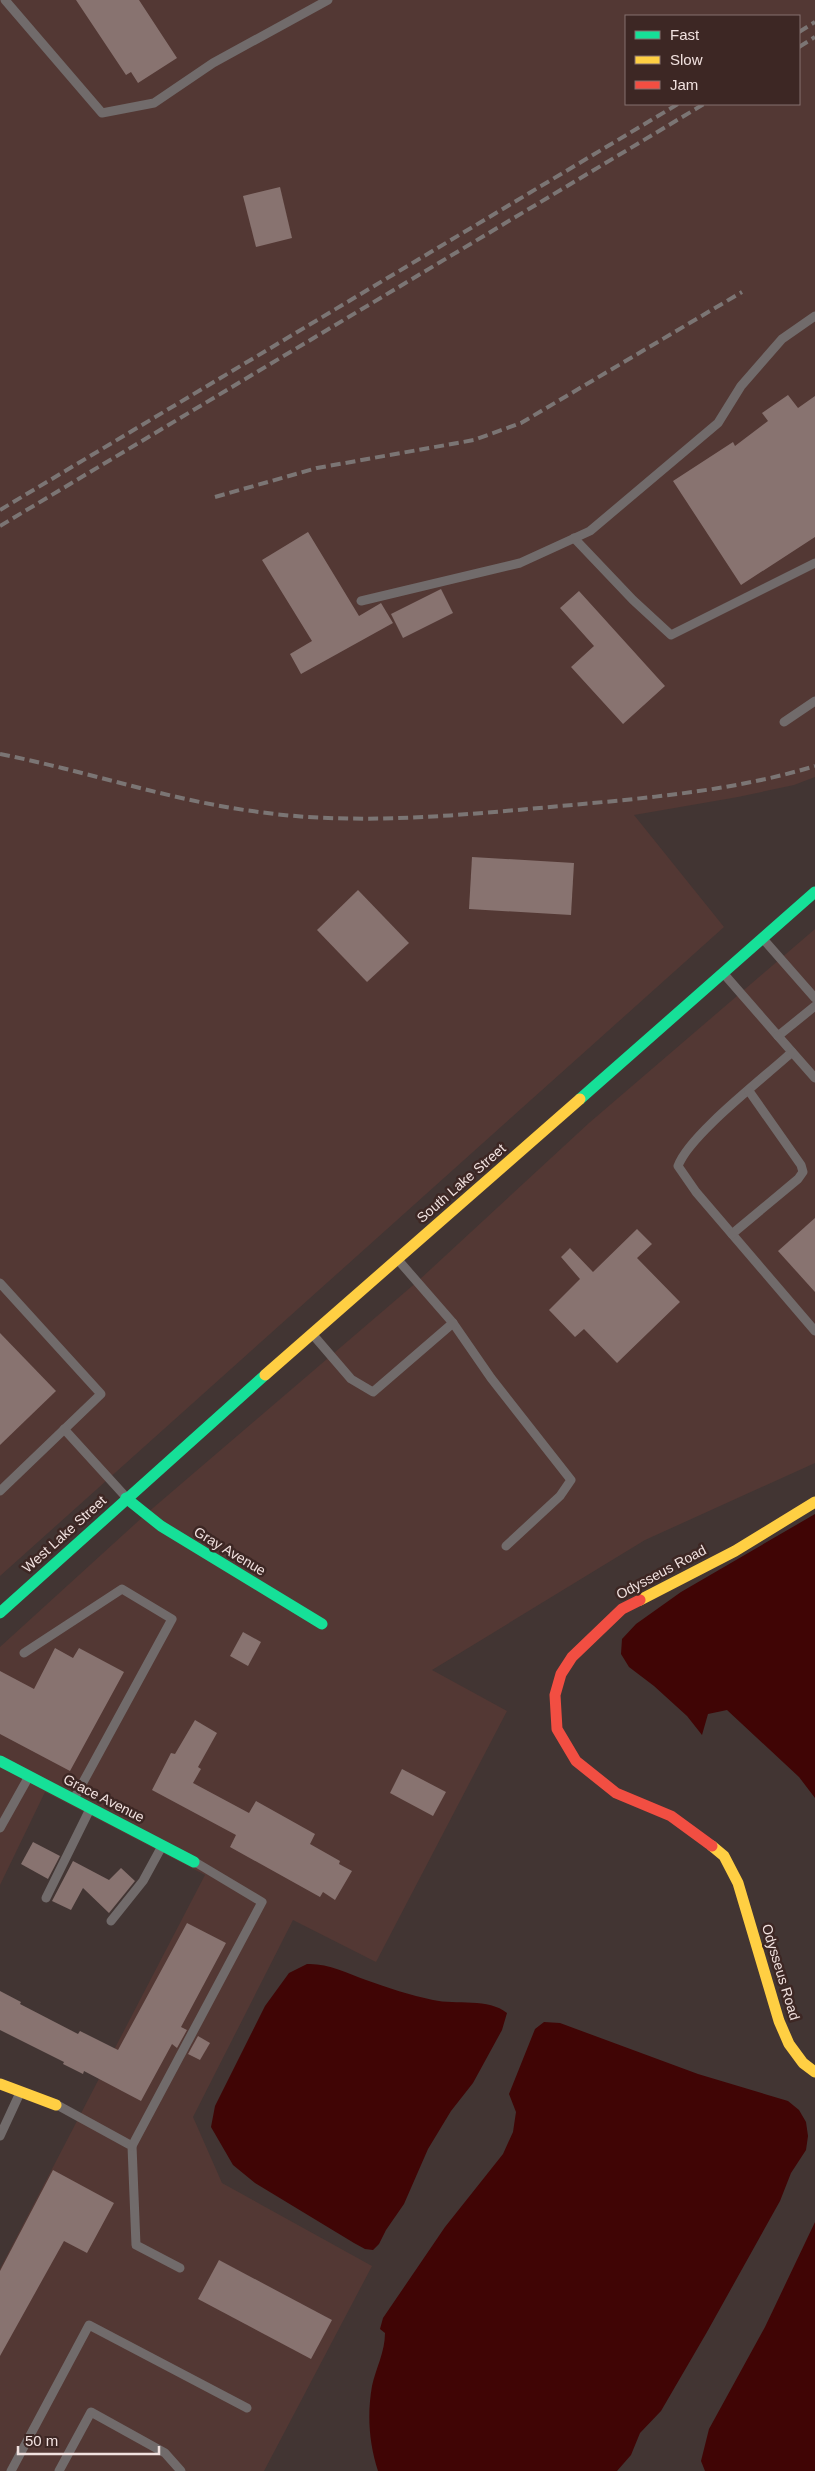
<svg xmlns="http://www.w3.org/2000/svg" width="815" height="2471" font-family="Helvetica,sans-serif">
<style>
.built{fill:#533834;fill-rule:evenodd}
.water{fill:#400505}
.building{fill:#887370}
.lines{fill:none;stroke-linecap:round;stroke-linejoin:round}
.lane{stroke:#716b6b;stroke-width:9}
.fast{stroke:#16e098;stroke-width:11}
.slow{stroke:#ffcf43;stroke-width:11}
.jam{stroke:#f24e42;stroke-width:11}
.rail{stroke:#7b7574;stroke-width:4;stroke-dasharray:10 5;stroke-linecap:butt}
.labels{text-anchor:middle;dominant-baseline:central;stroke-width:5;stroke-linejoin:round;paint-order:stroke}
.street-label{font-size:14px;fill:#f1e1df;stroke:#3d2724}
</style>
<rect width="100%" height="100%" fill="#423533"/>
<g class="built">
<path d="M0,0h815v777l-21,8 -56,12 -104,18 90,112 -724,649zM626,16h173v88h-173z"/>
<path d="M815,929v534l-170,77 -213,130 75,41 -131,251 -83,-42 -100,197 29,66 150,83 -108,205h-264v-202l205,-394 -160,-83 -45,93v-238l146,-133 272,-233 171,-158z"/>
</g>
<g class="water">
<path d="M815,1514v284l-16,-21 -72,-67 -19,4 -6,21 -15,-19 -33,-30 -25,-19 -8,-13 1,-15 14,-15 45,-32z"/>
<path d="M307,1964c20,-1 40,9 59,16 22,8 44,15 67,20 23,5 56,-2 74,13l-5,17 -29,53 -22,28 -23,38 -24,55 -18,26 -7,14 -6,6 -8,-1 -11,-6 -99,-60 -22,-18 -22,-38 4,-21 50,-100 24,-33z"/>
<path d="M544,2022l16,1 138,51 90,27 11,9 7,12 2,14 -2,14 -15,23 -11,28 -73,131 -46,79 -21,22 -9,22 -14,16h-239c-9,-28 -11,-56 -6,-85 4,-18 13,-34 13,-53l-5,-4 3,-11 62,-91 58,-73 10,-22 3,-20 -7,-18 26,-65z"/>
<path d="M815,2222v249h-110l-4,-10 8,-32 56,-102z"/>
</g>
<g class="building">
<path d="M76,0h63l38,58 -39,25 -7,-11 -5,3z"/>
<path d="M280,187l12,51 -36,9 -13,-51z"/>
<path d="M788,395l10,13 17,-12v141l-74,48 -68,-104 60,-39 2,4 33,-25 -6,-8z"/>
<path d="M308,532l51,84 22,-13 12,20 -92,51 -11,-20 22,-13 -50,-81z"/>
<path d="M441,589l12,24 -50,25 -12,-24z"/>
<path d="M579,591l86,95 -42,38 -52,-57 23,-21 -34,-38z"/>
<path d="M472,857l102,6 -3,52 -102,-6z"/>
<path d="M358,890l51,53 -42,39 -50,-52z"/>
<path d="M815,1218v74l-37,-41z"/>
<path d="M637,1229l15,15 -15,14 43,44 -63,61 -33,-34 -9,8 -26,-27 31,-31 -19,-22 9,-9 23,24z"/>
<path d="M0,1333l56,58 -56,54z"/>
<path d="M243,1632l18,10 -13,24 -18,-10z"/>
<path d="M55,1648l18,10 6,-10 45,24 -54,99 -70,-37v-63l34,18z"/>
<path d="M195,1720l22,13 -19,34 3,2 -8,14 56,30 7,-12 59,33 -5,10 30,17 -1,3 13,7 -17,29 -12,-8 -3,5 -90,-50 6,-12 -84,-45 19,-37 4,1z"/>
<path d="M402,1769l44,23 -13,24 -43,-23z"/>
<path d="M33,1842l27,14 -12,23 -27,-15z"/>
<path d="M73,1861l36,19 12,-12 14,13 -26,32 -26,-25 -12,22 -19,-9z"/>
<path d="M187,1923l39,20 -45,84 6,3 -10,18 -5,-4 -31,57 -57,-30 -1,3 -20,-10 1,-2 -64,-32v-39l21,11 -1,2 58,30 2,-3 38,19z"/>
<path d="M198,2036l12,7 -10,17 -12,-6z"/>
<path d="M53,2170l61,33 -27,50 -23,-12 -64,115v-85z"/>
<path d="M219,2260l113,60 -21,39 -113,-60z"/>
</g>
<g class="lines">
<g class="lane">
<path d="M5,0l97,113 52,-10 59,-40 115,-63"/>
<path d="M574,538l59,62 38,35 144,-72"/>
<path d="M361,601l159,-38 70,-32 128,-108 23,-37 41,-47 33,-23"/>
<path d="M784,722l31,-21"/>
<path d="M764,940l51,58"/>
<path d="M724,974l54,62 37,-30"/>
<path d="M778,1036l37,42"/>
<path d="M792,1052c-27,25 -103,83 -114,114l18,26 119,139"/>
<path d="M732,1234l66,-55 5,-7 -2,-7 -52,-74"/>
<path d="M399,1261l54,62 38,55 80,102 -11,16 -54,50"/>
<path d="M0,1283l101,111 -101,97"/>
<path d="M314,1336l37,43 22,13 80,-69"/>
<path d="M64,1429l61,67"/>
<path d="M24,1653l98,-64 50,30 -97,178"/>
<path d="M0,1828l28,-50"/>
<path d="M46,1898l43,-87"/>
<path d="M111,1921l32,-40 18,-33"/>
<path d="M59,2106l73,40 4,99 44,23"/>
<path d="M0,2136l19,-41"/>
<path d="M132,2146l130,-244 -67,-40"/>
<path d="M11,2471l78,-146 158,83"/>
<path d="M59,2471l32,-59 74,41 16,18"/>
</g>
<g class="fast">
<path d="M580,1099l235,-207"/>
<path d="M126,1498l35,28 161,98"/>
<path d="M0,1613l265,-238"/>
<path d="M0,1761l194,101"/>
</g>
<g class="slow">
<path d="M265,1375l315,-276"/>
<path d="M640,1600l95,-49 80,-49"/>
<path d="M712,1846l12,10 14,27 41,138 10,23 14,19 12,9"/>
<path d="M0,2084l56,21"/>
</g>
<path class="jam" d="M640,1600l-18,9 -50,48 -11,17 -6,21 2,34 19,32 40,32 55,23 41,30"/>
<g class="rail">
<path d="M799,32l16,-10"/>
<path d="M799,47l16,-10"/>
<path d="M215,497l102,-29 157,-28 47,-17 221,-131"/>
<path d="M0,510l678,-406"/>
<path d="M0,526l704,-422"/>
<path d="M0,754c87,17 171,47 259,58 100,14 202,3 302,-6 85,-8 173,-15 254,-40"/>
</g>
</g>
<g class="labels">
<g class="street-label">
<text transform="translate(461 1183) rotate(-41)">South Lake Street</text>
<text transform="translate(64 1534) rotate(-42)">West Lake Street</text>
<text transform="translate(230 1551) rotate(31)">Gray Avenue</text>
<text transform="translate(661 1572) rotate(-28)">Odysseus Road</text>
<text transform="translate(104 1798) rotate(27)">Grace Avenue</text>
<text transform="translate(781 1972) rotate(73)">Odysseus Road</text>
</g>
</g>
<rect x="625" y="15" width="175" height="90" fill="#3d2724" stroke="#85716f"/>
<rect x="635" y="31" width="25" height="8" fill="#16e098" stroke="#85716f"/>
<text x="670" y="40" font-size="15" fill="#f1e1df">Fast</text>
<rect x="635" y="56" width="25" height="8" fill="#ffcf43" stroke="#85716f"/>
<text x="670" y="65" font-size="15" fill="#f1e1df">Slow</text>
<rect x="635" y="81" width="25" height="8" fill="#f24e42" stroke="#85716f"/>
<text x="670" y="90" font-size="15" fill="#f1e1df">Jam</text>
<path d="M18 2446v8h141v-8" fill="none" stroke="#f1e1df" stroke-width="2.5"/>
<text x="25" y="2446" font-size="15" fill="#f1e1df" stroke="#3d2724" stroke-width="4" paint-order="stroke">50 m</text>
</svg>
